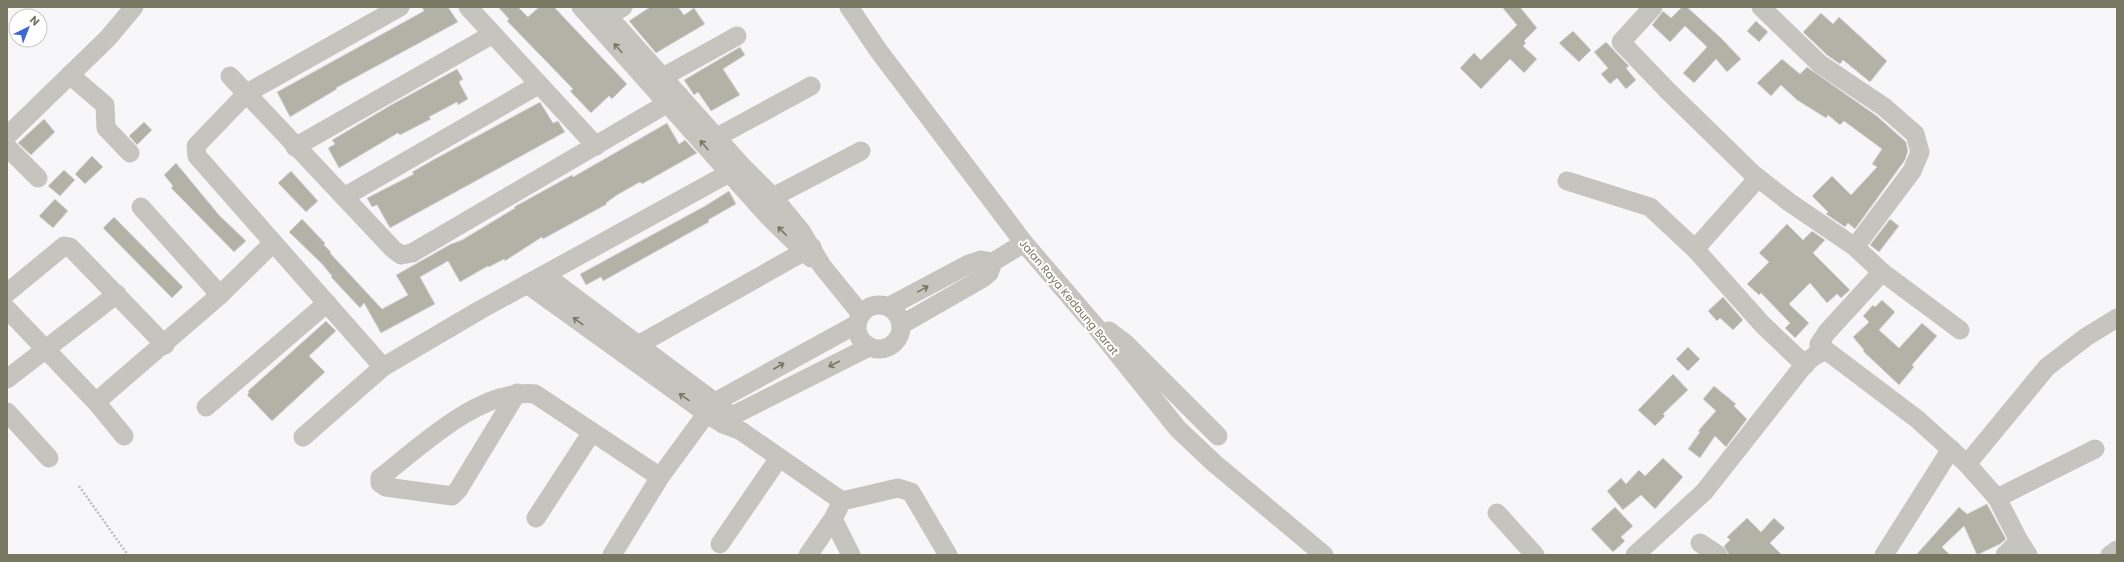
<svg xmlns="http://www.w3.org/2000/svg" width="2124" height="562" font-family="Poppins,sans-serif">
<style>
.building{fill:#b3b2a6;stroke:#d9d8da}
.lines{fill:none;stroke-linecap:round;stroke-linejoin:round}
.path{stroke:#bebdb8;stroke-width:2.5;stroke-dasharray:2 2;stroke-linecap:butt}
.minor{stroke:#c5c4be;stroke-width:19}
.oneway{stroke:#787762}
.labels{text-anchor:middle;dominant-baseline:central;stroke-width:4;stroke-linejoin:round;paint-order:stroke}
.street-label{font-size:11px;fill:#787762;stroke:#fff}
</style>
<rect width="100%" height="100%" fill="#f7f6f8"/>
<g class="building">
<path d="M422,7h26l10,15 -122,66 1,1 -47,28 -13,-25 147,-81z"/>
<path d="M498,7h20l10,10 11,-10h15l73,77 -15,15 -3,-3 -18,17 -21,-22 3,-2 -66,-68 2,-2z"/>
<path d="M650,7h28l6,8 10,-7 11,16 -49,29 -27,-32z"/>
<path d="M1502,7h18l17,21 -13,13 2,2 -3,3 14,13 -13,14 -14,-14 -29,30 -21,-21 14,-15 7,7 36,-35z"/>
<path d="M1682,7h5l35,32 19,20 -14,13 -11,-13 -22,24 -11,-10 24,-26 -22,-21 -15,16 -18,-17 11,-14 8,7z"/>
<path d="M1821,13l12,11 6,-7 48,44 -17,21 -27,-22 -3,4 -13,-9 -24,-23z"/>
<path d="M1756,21l12,11 -9,10 -12,-11z"/>
<path d="M1573,31l18,19 -12,12 -20,-19z"/>
<path d="M1606,42l23,24 -3,2 10,12 -10,9 -9,-11 -7,6 -9,-10 7,-6 -14,-16z"/>
<path d="M740,47l5,8 -22,14 17,26 -29,16 -13,-19 -4,3 -10,-15z"/>
<path d="M1782,59l18,15 7,-7 70,49 29,26 2,9 -3,9 -50,69 -7,-6 -3,4 -19,-13 2,-2 -16,-16 20,-20 19,19 26,-28 -5,-3 10,-15 -38,-28 -4,4 -12,-10 -2,3 -29,-18 -16,-15 -10,11 -14,-13z"/>
<path d="M457,69l6,10 -4,3 9,17 -10,6 -1,-3 -28,15 2,2 -31,16 -2,-2 -59,35 -11,-20 7,-4 -3,-4 59,-35z"/>
<path d="M540,102l13,21 5,-2 7,11 -175,96 -13,-23 -5,2 -5,-9 47,-24 -2,-2 21,-12z"/>
<path d="M44,119l11,13 -24,23 -13,-12z"/>
<path d="M144,122l8,8 -15,15 -8,-9z"/>
<path d="M667,123l12,21 6,-4 12,13 -55,31 -2,-2 -23,13 -11,8 1,1 -64,35 -1,-2 -37,24 -1,-2 -15,8 -1,-1 -28,16 -12,-21 -28,16 15,27 -54,29 -17,-30 -4,5 -29,-31 1,-1 -10,-12 -33,-32 13,-13 23,24 -1,2 7,7 -1,1 52,56 26,-14 -12,-20 55,-31 11,-4 53,-32 -1,-1 58,-32 1,2z"/>
<path d="M92,156l11,11 -18,17 -10,-10z"/>
<path d="M176,163l43,52 27,26 -12,11 -63,-64 2,-2 -9,-11z"/>
<path d="M64,170l11,10 -15,16 -12,-10z"/>
<path d="M291,171l27,30 -12,11 -28,-29z"/>
<path d="M729,191l7,13 -28,16 1,2 -106,59 -2,-4 -15,8 -6,-11 125,-68z"/>
<path d="M55,199l13,12 -15,17 -14,-12z"/>
<path d="M114,217l69,70 -11,11 -69,-70z"/>
<path d="M1890,219l9,7 -20,26 -9,-7z"/>
<path d="M1787,224l16,16 9,-9 13,9 -12,13 37,37 -9,8 -4,-4 -10,9 -17,-20 -21,21 20,19 -14,15 -10,-10 5,-5 -29,-30 -2,2 -12,-11 22,-22 -10,-9z"/>
<path d="M1723,297l20,23 -10,10 -13,-12 -3,3 -9,-10z"/>
<path d="M1882,300l13,12 -16,18 20,18 23,-25 15,13 -25,29 2,2 -15,18 -36,-34 1,-1 -11,-13 16,-15 -6,-6 10,-11 2,2z"/>
<path d="M326,321l10,10 -27,25 16,16 -53,49 -25,-26 2,-2 -1,-2z"/>
<path d="M1688,347l12,12 -12,12 -12,-12z"/>
<path d="M1673,374l15,16 -25,24 2,2 -10,10 -17,-16z"/>
<path d="M1714,386l22,18 -2,2 13,13 -21,28 -11,-11 -15,22 -12,-9 12,-17 -2,-1 18,-20 -13,-12z"/>
<path d="M1663,458l20,19 -28,32 -14,-14 -18,15 -16,-19 14,-13 5,6 13,-14 6,6z"/>
<path d="M1987,504l19,35 -6,5 -23,11 -13,-29 -22,21 8,8h-34l43,-48 8,7z"/>
<path d="M1615,507l18,19 -12,11 4,4 -12,11 -22,-23z"/>
<path d="M1747,518l14,14 13,-14 11,10 -15,15 12,12h-53l-5,-9 6,-6 -3,-3z"/>
</g>
<g class="lines">
<path class="path" d="M79,486l49,69"/>
<g class="minor">
<path d="M468,7l128,139"/>
<path d="M581,7l186,208 44,43"/>
<path d="M600,7l142,159 31,31 28,34 21,35 39,48"/>
<path d="M849,7l29,43 146,193 72,84 82,102 36,34 110,92"/>
<path d="M1653,7l-32,35 47,49 85,83 36,28 66,45 27,25 78,58"/>
<path d="M1761,7l59,57 64,43 31,27 5,18 -8,19 -57,76"/>
<path d="M608,15l15,-8"/>
<path d="M70,75l35,30 1,23 24,25"/>
<path d="M230,76l163,173 8,6 11,-2 256,-150 11,-8"/>
<path d="M663,77l74,-41"/>
<path d="M7,136l101,-98 26,-31"/>
<path d="M717,137l94,-51"/>
<path d="M7,147l31,31"/>
<path d="M295,147l198,-113"/>
<path d="M1567,181l83,26 45,42 67,75 43,41"/>
<path d="M344,197l194,-112"/>
<path d="M773,197l88,-46"/>
<path d="M141,207l79,88"/>
<path d="M1695,249l63,-71"/>
<path d="M545,275l179,134"/>
<path d="M527,284l179,129 17,11 18,7 101,70"/>
<path d="M7,293l57,-47 6,1 95,98"/>
<circle cx="879" cy="327" r="22"/>
<path d="M888,307l81,-43 12,-4 12,2 31,-19"/>
<path d="M7,309l89,93 28,34"/>
<path d="M901,325l82,-47 6,-5 4,-11"/>
<path d="M1109,331l16,12 93,93"/>
<path d="M638,345l174,-98"/>
<path d="M1819,353v-9l8,-12 55,-60"/>
<path d="M383,367l-186,-211 -1,-10 51,-53 153,-86"/>
<path d="M7,379l110,-85"/>
<path d="M517,393l-59,97 -6,6 -66,-9 -6,-4v-5c41,-32 100,-90 155,-84l125,83"/>
<path d="M96,402l124,-107 53,-52"/>
<path d="M206,407l121,-104"/>
<path d="M7,412l42,46"/>
<path d="M723,424l9,-8 137,-69"/>
<path d="M303,437l80,-70 97,-57 262,-144"/>
<path d="M1997,498l98,-49"/>
<path d="M1497,513l38,42"/>
<path d="M536,518l56,-86"/>
<path d="M833,519l18,36"/>
<path d="M1700,543l18,12"/>
<path d="M720,544l59,-86"/>
<path d="M612,555l48,-78 55,-75 142,-78"/>
<path d="M808,555l25,-36 9,-18 56,-13 13,4 37,63"/>
<path d="M1635,555l69,-63 93,-118c9,-11 15,-20 30,-23l90,68 50,45"/>
<path d="M1884,555l67,-106"/>
<path d="M2005,555l14,-14"/>
<path d="M2028,555l-9,-14 -22,-43 -30,-34 80,-97 39,-30 31,-19"/>
<path d="M2110,555l7,-5"/>
</g>
</g>
<defs><path id="oneway-shaft" d="M-6 0H5M1.5-3L5.5 0L1.5 3" fill="none" stroke-width="1.6" stroke-linecap="round" stroke-linejoin="round"/></defs>
<g class="oneway">
<use href="#oneway-shaft" transform="translate(618 48) rotate(-132)"/>
<use href="#oneway-shaft" transform="translate(704 145) rotate(-131)"/>
<use href="#oneway-shaft" transform="translate(782 231) rotate(-134)"/>
<use href="#oneway-shaft" transform="translate(923 289) rotate(-29)"/>
<use href="#oneway-shaft" transform="translate(578 321) rotate(-144)"/>
<use href="#oneway-shaft" transform="translate(834 364) rotate(153)"/>
<use href="#oneway-shaft" transform="translate(779 366) rotate(-30)"/>
<use href="#oneway-shaft" transform="translate(684 397) rotate(-145)"/>
</g>
<g class="labels">
<g class="street-label">
<text transform="translate(1069 297) rotate(50)">Jalan Raya Kedaung Barat</text>
</g>
</g>
<rect width="2124" height="562" fill="none" stroke="#787762" stroke-width="16"/>
<g transform="translate(28 28) rotate(43)"><circle r="19" fill="#ffffff" stroke="#c9c9c0"/>
<path d="M0-3L7 15L0 10L-7 15Z" fill="#4066cf"/>
<text y="-6" font-size="11" font-weight="bold" text-anchor="middle" fill="#787762">N</text>
</g>
</svg>
